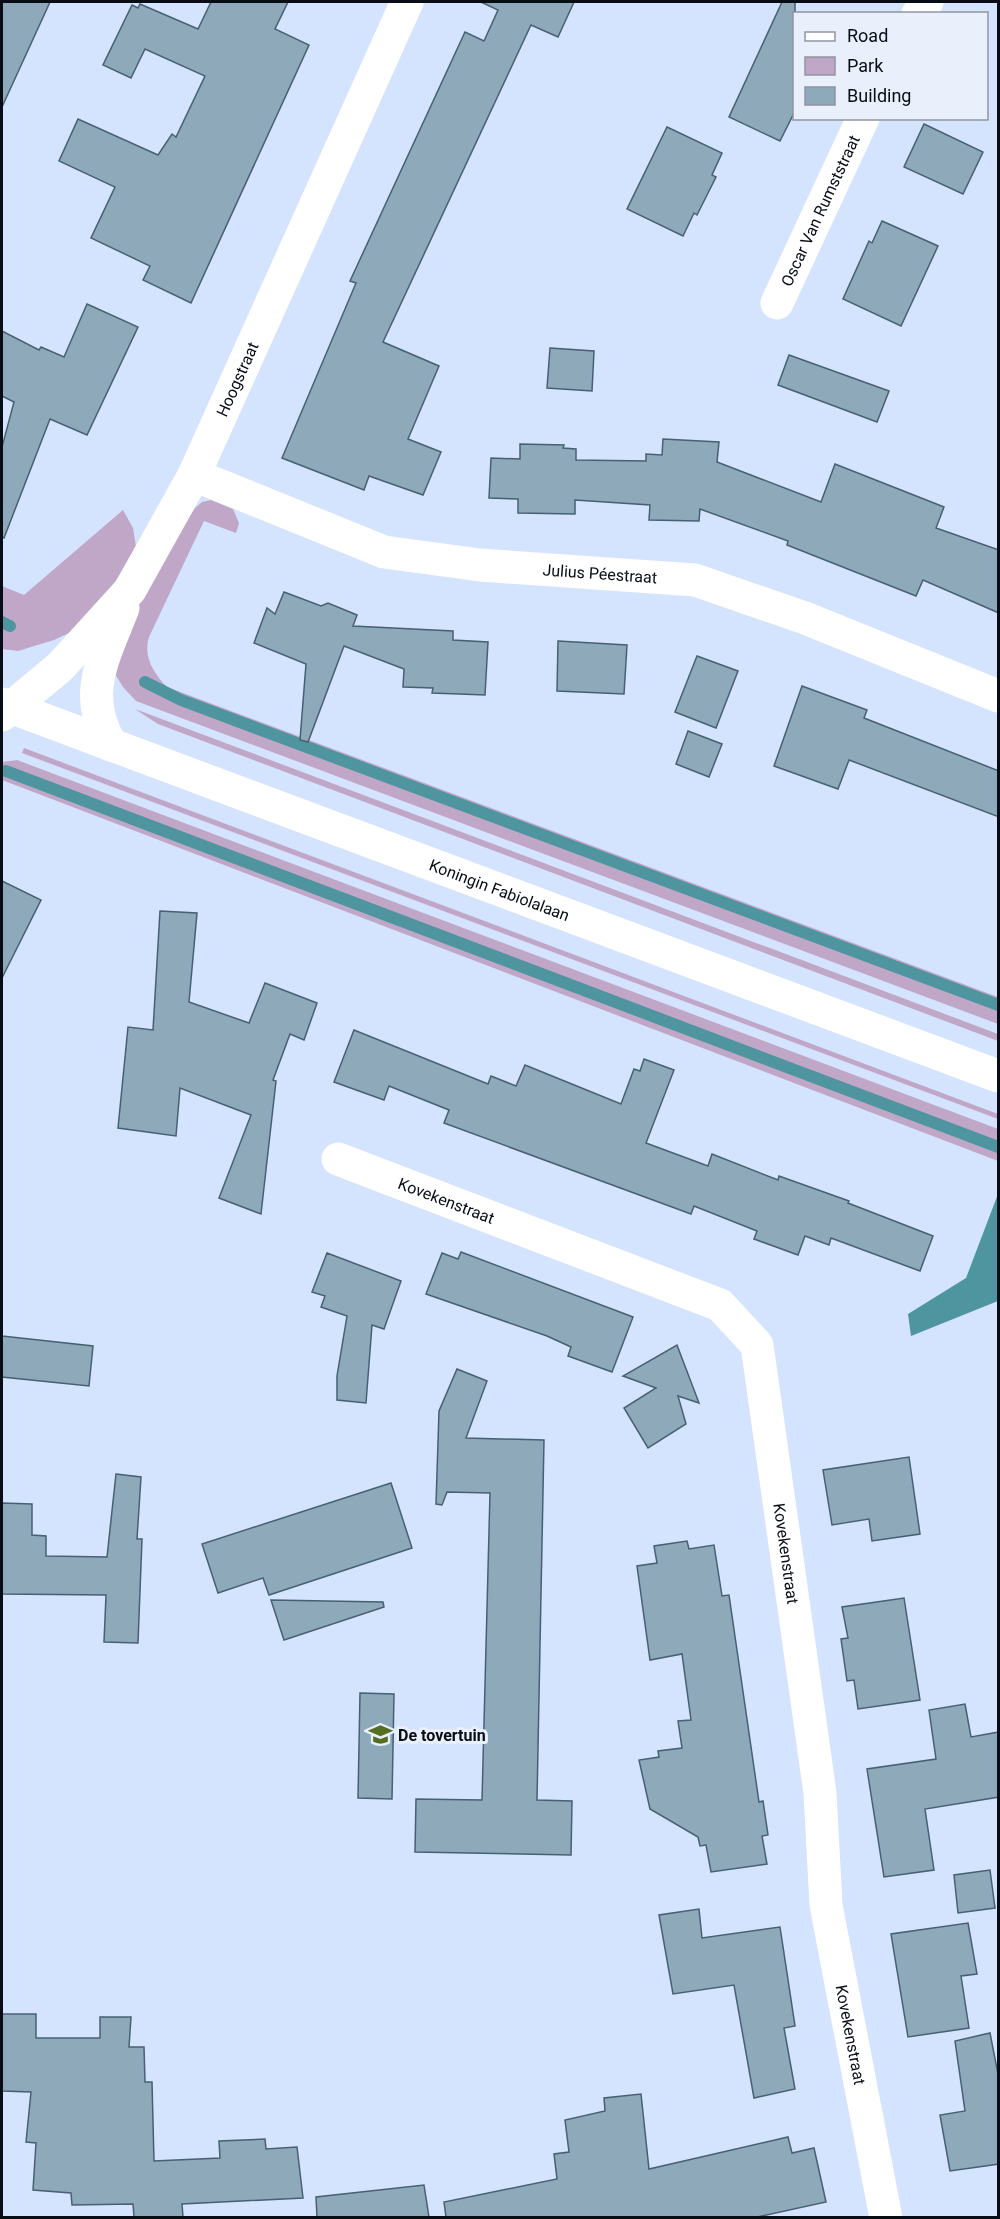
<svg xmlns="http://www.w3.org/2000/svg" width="1000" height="2219" font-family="Roboto,sans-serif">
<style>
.green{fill:#c0a7c8}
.water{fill:#4f95a0}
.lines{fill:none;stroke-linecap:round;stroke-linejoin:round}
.stream{stroke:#4f95a0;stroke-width:12}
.building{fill:#8da9ba;stroke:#476171;stroke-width:1.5}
.street{stroke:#fff;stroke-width:33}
.primary{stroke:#fff;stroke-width:33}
.labels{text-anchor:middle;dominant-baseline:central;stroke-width:6;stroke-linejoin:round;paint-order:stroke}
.street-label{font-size:16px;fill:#080c15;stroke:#eaf0fb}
.poi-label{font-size:16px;font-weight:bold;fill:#080c15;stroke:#eaf0fb;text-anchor:start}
</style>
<rect width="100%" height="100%" fill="#d4e3fe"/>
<g class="green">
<path d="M211,500l22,9 6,14 -3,10 -32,-12 -55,116c-6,19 4,36 18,50l831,310v27l-862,-323 -13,-14 -8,-13 19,-62 60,-103 8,-7z"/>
<path d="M123,510l10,18 3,19 -34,57 -31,28 -17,8 -36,11 -16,-2v-63l22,9z"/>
<path d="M135,709l863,325v7l-840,-317z"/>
<path d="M24,748l974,366v5l-976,-366z"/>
<path d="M17,760l981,369v32l-996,-381v-18z"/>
</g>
<path class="water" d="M998,1194v107l-87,35 -3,-22 58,-36z"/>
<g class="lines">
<g class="stream">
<path d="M2,622l8,4"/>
<path d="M145,682l36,18 817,305"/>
<path d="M6,771l992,376"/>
</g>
</g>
<g class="building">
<path d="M2,2h48l-48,105z"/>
<path d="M211,2h77l-13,27 34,16 -118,258 -48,-23 7,-14 -59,-28 24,-51 -56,-26 19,-42 80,36 14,-21 4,3 29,-61 -60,-27 -14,29 -28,-13 29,-60 6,3 2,-4 58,25z"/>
<path d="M481,2h93l-16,35 -27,-12 -148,317 56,24 -31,73 33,13 -18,43 -54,-19 -5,14 -82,-32 74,-175 -6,-2 115,-249 19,9 14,-31z"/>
<path d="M782,2h13v109l-15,30 -51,-24z"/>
<path d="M924,124l59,28 -20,42 -59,-27z"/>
<path d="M667,127l55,26 -10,22 4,2 -19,38 -3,-2 -11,23 -56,-27z"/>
<path d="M882,221l56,25 -37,80 -58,-27 26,-58 3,2z"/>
<path d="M87,304l51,23 -51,108 -37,-16 -46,119 -2,-1v-90l12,-45 -12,-6v-65l37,19 2,-3 23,10z"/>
<path d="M550,348l44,3 -2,40 -45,-3z"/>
<path d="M789,355l100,36 -12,31 -99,-37z"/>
<path d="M663,439l56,3 -2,20 104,40 14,-38 109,43 -8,21 63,22v63l-76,-33 -7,16 -129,-51 1,-4 -88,-32 -1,12 -50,-1 1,-15 -75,-5v14l-57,-1v-14l-29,-1 2,-40 29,1v-15l44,1 -1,3 13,1v11l70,1v-7l16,1z"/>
<path d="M284,592l37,14 7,-3 29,12 -4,11 100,5v9l35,2 -3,53 -53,-2 1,-5 -30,-1 1,-18 -60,-23 -36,96 -8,-2 6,-76 -52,-21 13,-35 8,6z"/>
<path d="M558,641l69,4 -3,49 -67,-3z"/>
<path d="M697,656l41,15 -22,57 -41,-16z"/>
<path d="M802,686l65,24 -3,8 135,53v46l-150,-57 -11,29 -64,-23z"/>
<path d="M688,731l34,13 -13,33 -33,-13z"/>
<path d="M2,881l39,19 -39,78z"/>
<path d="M160,911l37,2 -8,89 60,21 16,-40 52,20 -13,37 -14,-6 -17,46 3,1 -15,133 -42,-16 32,-83 -71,-27 -4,48 -58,-8 10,-101 25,3z"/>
<path d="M354,1030l134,54 3,-8 25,10 9,-21 96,39 13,-35 6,2 4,-12 30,11 -28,73 62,23 4,-12 66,26 1,-4 70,25 -1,2 85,33 -13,35 -89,-33 -2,7 -24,-9 -7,19 -44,-16 3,-8 -63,-25 -3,8 -247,-91 5,-13 -60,-24 -5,14 -50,-18z"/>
<path d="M461,1252l172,65 -21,55 -44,-16 3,-9 -24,-11 -121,-42 16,-41 16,6z"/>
<path d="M327,1253l74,28 -17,48 -12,-4 -6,78 -29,-3v-24l10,-60 -26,-9 4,-11 -13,-4z"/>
<path d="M2,1336l91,10 -4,40 -87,-9z"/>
<path d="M677,1345l22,58 -21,-7 8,28 -38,24 -24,-40 32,-20 -33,-12z"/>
<path d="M457,1369l30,12 -21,57 78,2 -7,360 35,1 -1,54 -156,-3 1,-53 66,1 8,-307 -43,-1 -5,13 -6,-1 3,-93z"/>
<path d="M909,1457l11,77 -48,7 -3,-22 -37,6 -9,-55z"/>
<path d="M116,1474l25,3 -4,62h5l-4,104 -34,-1 2,-47 -104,-1v-91l30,1v31l14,1v20l61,1z"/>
<path d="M391,1483l21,65 -143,47 -6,-17 -45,15 -16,-49z"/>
<path d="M687,1541l2,8 25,-4 8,51 7,-1 30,207 4,-1 5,34 -6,1 5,28 -56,8 -5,-27 -6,1 -2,-9 -48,-28 -11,-49 20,-3 -1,-6 24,-3 -4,-27 13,-1 -9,-66 -32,6 -13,-94 20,-3 -3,-17z"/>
<path d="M904,1598l16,102 -62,9 -4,-29 -7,1 -6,-42 7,-1 -6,-31z"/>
<path d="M271,1600l112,2 1,5 -100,33z"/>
<path d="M360,1693l34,1 -2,105 -34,-1z"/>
<path d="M965,1704l6,33 28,-5v65l-74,12 9,61 -50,7 -17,-108 69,-10 -7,-49z"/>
<path d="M990,1870l5,38 -37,5 -4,-38z"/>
<path d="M699,1909l3,29 78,-11 15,99 -11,2 11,61 -41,9 -20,-113 -61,9 -14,-79z"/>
<path d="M968,1923l9,51 -16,2 8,52 -61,9 -17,-103z"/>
<path d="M2,2014h34v24h64v-21h31l-2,30h15l1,35h7l2,79 66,-3 -1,-17 46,-2 1,10 31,-2 6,51 -121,6 1,13h-49l-1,-13 -61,1 -1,-12 -38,-3 3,-47 -10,-1 5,-50 -29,-1z"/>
<path d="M990,2033l9,46v85l-49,7 -10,-56 25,-4 -10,-70z"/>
<path d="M641,2094l8,75 139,-32 4,16 22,-5 12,54 -69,15h-311l-2,-15 113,-23 -3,-25 15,-2 -4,-32 40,-9 -1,-13z"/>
<path d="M424,2185l5,32h-112l-1,-20z"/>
</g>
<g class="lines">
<g class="street">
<path d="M918,14l9,-12"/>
<path id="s1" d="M777,303l86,-185"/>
<path id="s2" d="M194,475l190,77 96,13 215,15 110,38 193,78"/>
<path id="s3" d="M2,715l58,-48 70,-77 64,-115 213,-473"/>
<path d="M111,745c-30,-51 -7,-87 12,-137"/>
<path id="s4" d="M338,1159l382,146 37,40 63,448 6,112 60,313"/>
</g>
<path class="primary" id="s5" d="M2,704l996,372"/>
</g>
<defs>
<symbol id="school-bare" viewBox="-9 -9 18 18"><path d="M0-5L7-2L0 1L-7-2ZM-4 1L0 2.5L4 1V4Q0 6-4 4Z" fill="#556e21" stroke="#eaf0fb" stroke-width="2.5" paint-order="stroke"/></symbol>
</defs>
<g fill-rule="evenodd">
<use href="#school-bare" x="364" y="1718" width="33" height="33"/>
</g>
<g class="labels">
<g class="street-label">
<text stroke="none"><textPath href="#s1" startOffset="102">Oscar Van Rumststraat</textPath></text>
<text stroke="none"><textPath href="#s3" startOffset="416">Hoogstraat</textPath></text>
<text stroke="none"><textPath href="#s2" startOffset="422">Julius Péestraat</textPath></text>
<text stroke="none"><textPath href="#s5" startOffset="531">Koningin Fabiolalaan</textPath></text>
<text stroke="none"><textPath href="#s4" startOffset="116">Kovekenstraat</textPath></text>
<text stroke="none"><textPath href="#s4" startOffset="674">Kovekenstraat</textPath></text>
<text stroke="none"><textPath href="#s4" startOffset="1160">Kovekenstraat</textPath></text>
</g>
<g class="poi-label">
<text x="398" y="1735">De tovertuin</text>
</g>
</g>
<rect width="1000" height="2219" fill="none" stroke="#080c15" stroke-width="6"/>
<rect x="793" y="12" width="195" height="108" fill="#eaf0fb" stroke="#90959f" stroke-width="1.5"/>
<rect x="805" y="32" width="30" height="9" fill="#ffffff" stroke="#90959f" stroke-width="1.5"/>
<text x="847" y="42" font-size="18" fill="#080c15">Road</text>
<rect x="805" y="57" width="30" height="18" fill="#c0a7c8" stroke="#90959f" stroke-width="1.5"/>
<text x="847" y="72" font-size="18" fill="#080c15">Park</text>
<rect x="805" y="87" width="30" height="18" fill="#8da9ba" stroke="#90959f" stroke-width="1.5"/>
<text x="847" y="102" font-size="18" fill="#080c15">Building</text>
</svg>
